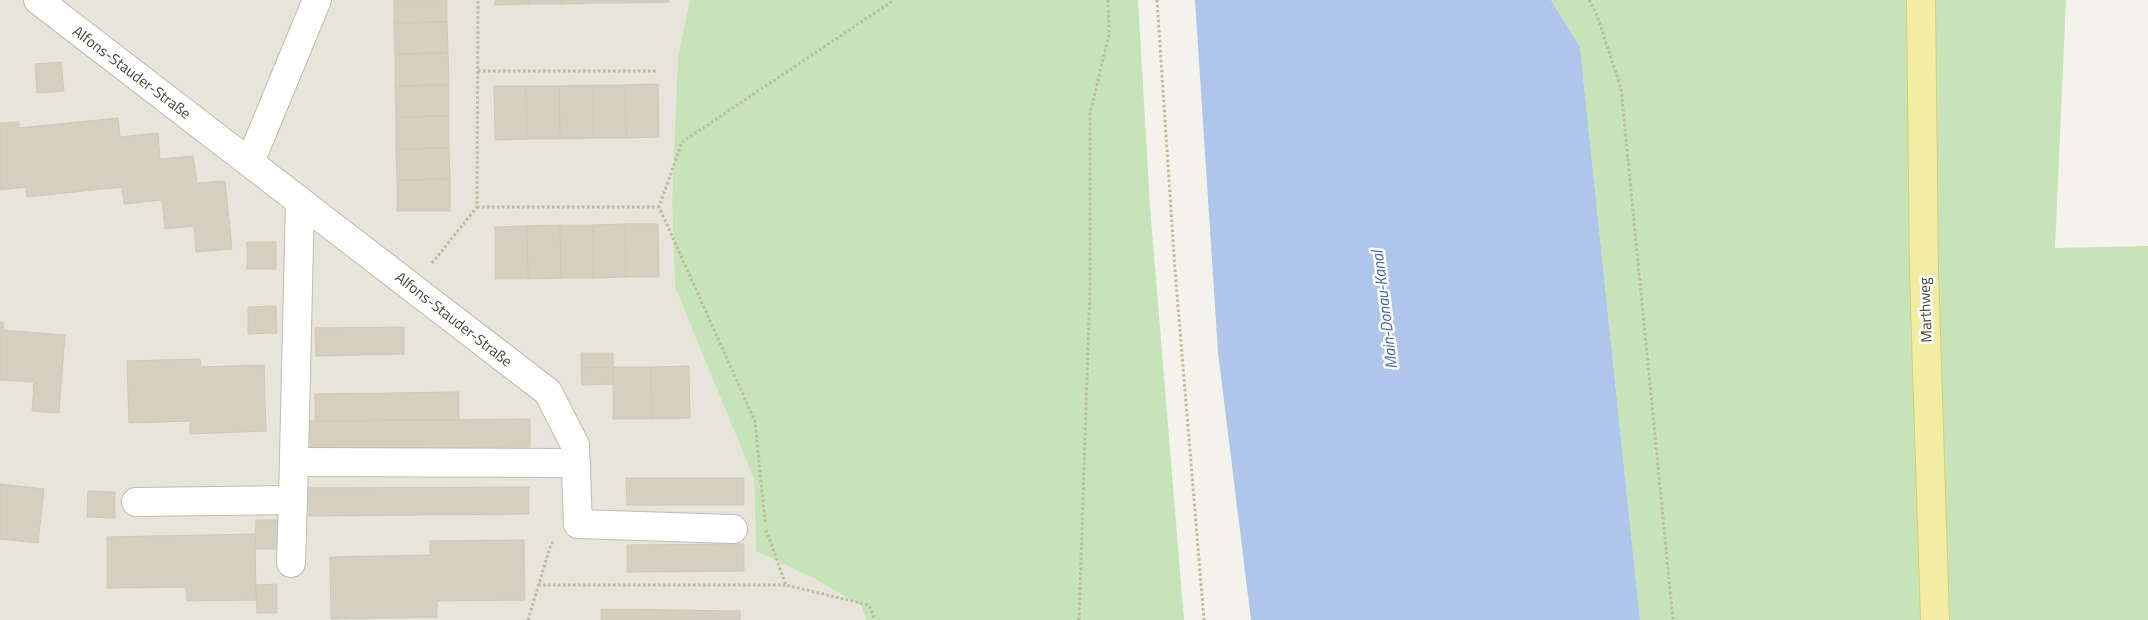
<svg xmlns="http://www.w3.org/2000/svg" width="2148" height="620" font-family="'Titillium Web',sans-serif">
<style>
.residential{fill:#e7e5da}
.green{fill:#c7e3b9}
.water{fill:#afc5e9}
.building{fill:#d4d0c1;stroke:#cec9b5}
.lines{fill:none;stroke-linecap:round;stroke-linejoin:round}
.minor-casing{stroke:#bebcae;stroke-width:30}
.major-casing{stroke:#d7cd76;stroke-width:30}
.path{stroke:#bebaa1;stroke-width:3;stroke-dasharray:2.5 2.5;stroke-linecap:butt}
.minor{stroke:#fff;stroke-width:28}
.major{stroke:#f3eda4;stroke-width:28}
.labels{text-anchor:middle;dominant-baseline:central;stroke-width:5;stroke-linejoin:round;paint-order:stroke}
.street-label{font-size:15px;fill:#474439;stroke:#fff}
.water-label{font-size:16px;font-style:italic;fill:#3e65a7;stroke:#fff}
</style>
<rect width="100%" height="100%" fill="#f3f3eb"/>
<path class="residential" d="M0,0h690l-12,56 -6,144 3,87 79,192 2,72 59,28 45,27 6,14h-866z"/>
<g class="green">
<path d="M690,0h448l12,206 34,414h-318l-5,-14 -46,-27 -59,-28 -2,-72 -79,-192 -3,-87 6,-144z"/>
<path d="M1551,0h515l-11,248 93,-2v374h-508l-60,-573z"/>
</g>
<path class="water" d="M1195,0h356l29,47 60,573h-389l-33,-268z"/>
<g class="building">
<path d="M394,0h53v22l-53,1z"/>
<path d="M495,0h34v4l-34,1z"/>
<rect x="529" y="0" width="33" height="4"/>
<path d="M562,0h34v3l-34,1z"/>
<rect x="596" y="0" width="34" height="3"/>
<path d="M630,0h39v2l-39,1z"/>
<path d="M447,22l1,31 -53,1 -1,-31z"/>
<path d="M448,53l1,32 -54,1v-32z"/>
<path d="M61,62l3,29 -27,2 -2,-29z"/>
<path d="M658,84l1,53 -33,1 -1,-53z"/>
<path d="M449,85v31l-53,1 -1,-31z"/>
<path d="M593,85v53l-33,1 -1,-53z"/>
<path d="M593,85h32l1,53h-33z"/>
<path d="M494,86h32l1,53 -32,1z"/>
<path d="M526,86h33l1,53h-33z"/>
<path d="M449,116v32l-53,1v-32z"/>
<path d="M118,118l2,19 38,-4 2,26 33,-3 4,27 28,-2 7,68 -36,3 -2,-26 -29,3 -3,-29 -38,4 -2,-17 -95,10 -1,-10 -26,3v-67l19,-1v6z"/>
<path d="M449,148l1,31 -53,1 -1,-31z"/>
<path d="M450,179v32h-53v-31z"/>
<path d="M625,224h33l1,53h-33z"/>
<path d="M625,224l1,53 -33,1v-53z"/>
<path d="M560,225l1,53 -33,1 -1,-53z"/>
<path d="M560,225h33v53h-32z"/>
<path d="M527,226l1,53h-33v-52z"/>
<rect x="247" y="242" width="29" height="27"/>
<path d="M276,306l1,27 -29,1v-27z"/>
<path d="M0,322l4,1 -1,7 62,5 -6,78 -27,-2 2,-29 -34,-2z"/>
<path d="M404,327v27l-88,2 -1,-28z"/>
<path d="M581,353h32v14l-32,1z"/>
<path d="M200,359l1,8 63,-2 2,66 -76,3v-13l-61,2 -2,-62z"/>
<path d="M689,366l1,52 -38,1 -1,-52z"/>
<path d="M613,367v17l-31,1 -1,-17z"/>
<path d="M613,367h38l1,52h-39z"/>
<path d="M459,392v28l-144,1v-27z"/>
<path d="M530,419v28l-220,1v-27z"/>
<path d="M626,478h118v27h-117z"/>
<path d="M0,484l44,5 -6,54 -38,-4z"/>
<path d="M529,487v27l-220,2v-28z"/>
<path d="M88,491l27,1v26l-28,-1z"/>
<path d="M256,520h23l-1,29h-23z"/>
<path d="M255,534l1,66 -69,1 -1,-14 -79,1v-51z"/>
<path d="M524,540l1,60 -88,1v16l-106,2 -1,-62 100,-2v-14z"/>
<path d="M744,544v27l-117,1v-27z"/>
<path d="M277,584v29h-20l-1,-28z"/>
<path d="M601,609l139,2v9h-139z"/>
</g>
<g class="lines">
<defs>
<g id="minor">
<path d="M38,0l510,392 27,53 3,79 155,5"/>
<path d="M250,162l67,-162"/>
<path d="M294,462l282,1"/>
<path d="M136,502l157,-2 7,-299"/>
<path d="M291,563l2,-63"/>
</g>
<path id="major" d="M1921,0l3,272 11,348"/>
</defs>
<use href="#minor" class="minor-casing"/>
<use href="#major" class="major-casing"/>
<g class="path">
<path d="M1157,0l18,270 29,350"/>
<path d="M1589,0l7,12 25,76 52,532"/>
<path d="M478,71h178"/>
<path d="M477,207h182"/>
<path d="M432,263l45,-56 1,-207"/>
<path d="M765,522l-10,-101 -96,-214 23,-65 212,-142"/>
<path d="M766,530l20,55 83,20 6,15"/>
<path d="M538,585h248"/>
<path d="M528,620l23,-76 2,-2"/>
<path d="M1079,620l11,-333v-173l19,-80 -1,-34"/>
</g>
<use href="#minor" class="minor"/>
<use href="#major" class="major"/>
</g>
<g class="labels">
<g class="street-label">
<text transform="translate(132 72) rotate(37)">Alfons-Stauder-Straße</text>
<text transform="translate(1925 310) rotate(-92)">Marthweg</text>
<text transform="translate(454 319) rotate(38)">Alfons-Stauder-Straße</text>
</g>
<g class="water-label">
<text transform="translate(1384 310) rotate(-97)">Main-Donau-Kanal</text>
</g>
</g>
</svg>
